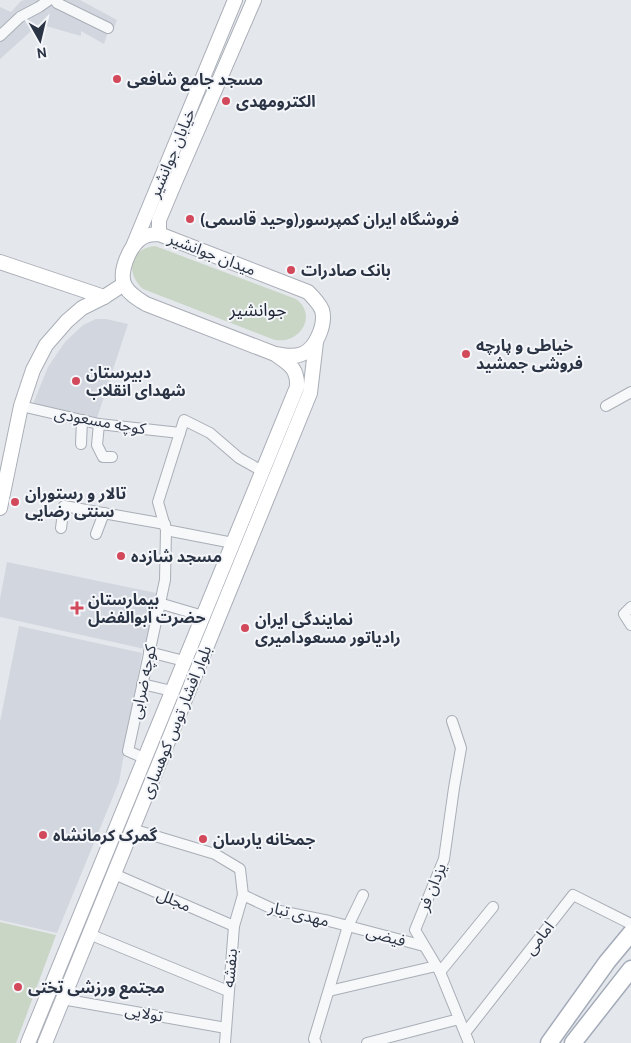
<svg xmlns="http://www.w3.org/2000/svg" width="631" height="1043" font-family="Cabin,'Noto Sans Arabic',sans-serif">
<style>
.built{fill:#d2d6de}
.park{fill:#c9d6c5}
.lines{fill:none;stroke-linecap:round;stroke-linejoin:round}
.street-casing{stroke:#a9aeb7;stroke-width:12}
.secondary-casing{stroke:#a9aeb7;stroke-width:16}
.primary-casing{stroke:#a3abb8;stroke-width:19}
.street{stroke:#f7f8fa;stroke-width:10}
.secondary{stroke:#fff;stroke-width:14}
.primary{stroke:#fff;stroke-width:16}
.poi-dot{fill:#d1495b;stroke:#f4f6f9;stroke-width:2}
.labels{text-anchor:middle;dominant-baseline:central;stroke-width:4;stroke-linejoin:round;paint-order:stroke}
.poi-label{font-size:16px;font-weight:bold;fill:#2b3445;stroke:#f4f6f9;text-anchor:start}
.street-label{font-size:16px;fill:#2b3445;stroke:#f4f6f9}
.neighbourhood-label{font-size:18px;fill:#1d2536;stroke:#f4f6f9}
</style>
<rect width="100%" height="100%" fill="#e4e7ec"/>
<g class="built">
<path d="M25,0h55l37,20 -4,11 -4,-2 -5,15 -23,-13v5l-42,-12 -39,35v-52l11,5 10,-11z"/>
<path d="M96,319h10l22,5 -31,94 -64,-14 15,-37 17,-25 18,-17z"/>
<path d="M7,562l149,31 -11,56 -145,-32v-18z"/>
<path d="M19,626l123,27 -23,129 -62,151 -57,-13v-198z"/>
</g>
<g class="park">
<path d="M155,246l141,53c22,16 4,45 -21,41l-132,-51c-18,-17 -14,-40 12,-43z"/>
<path d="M0,922l56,13 -40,108h-16z"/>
</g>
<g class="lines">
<defs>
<g id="street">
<path d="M55,0l2,3 51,25"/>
<path d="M0,36l20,-19 19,-10 10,-7"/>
<path d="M21,406l78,18 81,9"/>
<path d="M606,406l25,-14"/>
<path d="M99,424l-2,21 6,12h9"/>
<path d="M81,444l1,-24"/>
<path d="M61,528l3,-22 101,18"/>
<path d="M166,530l67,13"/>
<path d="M96,534l8,-21"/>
<path d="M159,603l44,13"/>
<path d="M631,607l-7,7 7,11"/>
<path d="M149,652l35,9"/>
<path d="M142,684l30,7"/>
<path d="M452,721l9,27 -7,40 -10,71 -29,71 25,42 29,71"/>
<path d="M146,759l-18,-8 37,-171 1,-50 -8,-28 26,-82 26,13 29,25 23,13"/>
<path d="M132,829l83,25 25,15 3,26 32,15 54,11 95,25"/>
<path d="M114,874l120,52"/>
<path d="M89,934l139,57"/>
<path d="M440,972l53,-65"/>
<path d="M329,991l107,-25"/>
<path d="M62,999l164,29"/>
<path d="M465,1033l108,-138 58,29"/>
<path d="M225,1043l9,-117 9,-31"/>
<path d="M316,1043l-2,-4 34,-113 15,-31"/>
<path d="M367,1043l92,-24"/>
</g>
<g id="secondary">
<path d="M159,234v-14l16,-38 79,-182"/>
<path d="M134,244l101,-244"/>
<path d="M0,262l104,35"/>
<path d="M0,508l21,-102 12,-36 13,-25 21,-24 15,-13 22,-11 20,-13"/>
<path d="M28,1043l269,-656c1,-19 -8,-23 -22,-33l-129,-50c-8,-5 -16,-9 -21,-18 -7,-13 4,-38 15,-47 5,-4 12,-5 19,-5l149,58c5,5 11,11 14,18 4,14 -6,39 -20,44 -9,4 -18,1 -27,0"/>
<path d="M45,1043l265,-650 6,-51"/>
</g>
<g id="primary">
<path d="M549,1043l58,-81 24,-29"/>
<path d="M573,1043l58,-74"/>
</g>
</defs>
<use href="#street" class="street-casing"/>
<use href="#secondary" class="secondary-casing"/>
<use href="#primary" class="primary-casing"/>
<use href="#street" class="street"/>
<use href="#secondary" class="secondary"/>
<use href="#primary" class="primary"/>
</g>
<g class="poi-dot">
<circle cx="117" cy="79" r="5"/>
<circle cx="226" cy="101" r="5"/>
<circle cx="190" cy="219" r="5"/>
<circle cx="291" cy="270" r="5"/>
<circle cx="466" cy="354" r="5"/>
<circle cx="76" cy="381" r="5"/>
<circle cx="15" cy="502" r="5"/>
<circle cx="121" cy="556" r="5"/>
<path d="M74.5 600.5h5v5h5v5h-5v5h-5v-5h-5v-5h5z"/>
<circle cx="245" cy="628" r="5"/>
<circle cx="43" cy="835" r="5"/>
<circle cx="203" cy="839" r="5"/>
<circle cx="18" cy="987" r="5"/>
</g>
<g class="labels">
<g class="poi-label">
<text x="127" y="79">مسجد جامع شافعی</text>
<text x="236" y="101">الکترومهدی</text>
<text x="200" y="219">فروشگاه ایران کمپرسور(وحید قاسمی)</text>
<text x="301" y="270">بانک صادرات</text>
<text x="476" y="345">خیاطی ‌‌و‌ پارچه<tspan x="476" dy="18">فروشی جمشید</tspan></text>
<text x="86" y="372">دبیرستان<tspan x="86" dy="18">شهدای انقلاب</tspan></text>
<text x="25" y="493">تالار و رستوران<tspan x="25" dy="18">سنتی رضایی</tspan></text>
<text x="131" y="556">مسجد شازده</text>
<text x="88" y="599">بیمارستان<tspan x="88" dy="18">حضرت ابوالفضل</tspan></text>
<text x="255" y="619">نمایندگی ایران<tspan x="255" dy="18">رادیاتور مسعودامیری</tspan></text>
<text x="53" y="835">گمرک کرمانشاه</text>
<text x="213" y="839">جمخانه یارسان</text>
<text x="28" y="987">مجتمع ورزشی تختی</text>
</g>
<g class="street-label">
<text transform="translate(172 153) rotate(-67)">خیابان جوانشیر</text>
<text transform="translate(212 254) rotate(21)">میدان جوانشیر</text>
<text transform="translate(100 421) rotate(10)">کوچه مسعودی</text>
<text transform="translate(143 682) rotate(-78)">کوچه ضرابی</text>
<text transform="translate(176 722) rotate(-68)">بلوار افشار توس کوهساری</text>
<text transform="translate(432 887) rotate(-68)">یزدان فر</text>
<text transform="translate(174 900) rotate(23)">مجلل</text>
<text transform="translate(299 914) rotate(14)">مهدی تبار</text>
<text transform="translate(386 936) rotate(15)">فیضی</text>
<text transform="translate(539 938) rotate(-52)">امامی</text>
<text transform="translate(230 968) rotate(-85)">بنفشه</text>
<text transform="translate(144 1013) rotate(10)">تولایی</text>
</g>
<g class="neighbourhood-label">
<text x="258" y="310">جوانشیر</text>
</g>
</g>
<g transform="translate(40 40) rotate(172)" stroke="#f4f6f9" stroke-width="4" paint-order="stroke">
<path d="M0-4L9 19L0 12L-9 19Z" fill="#2b3445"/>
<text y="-8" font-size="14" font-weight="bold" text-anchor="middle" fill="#2b3445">N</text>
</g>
</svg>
